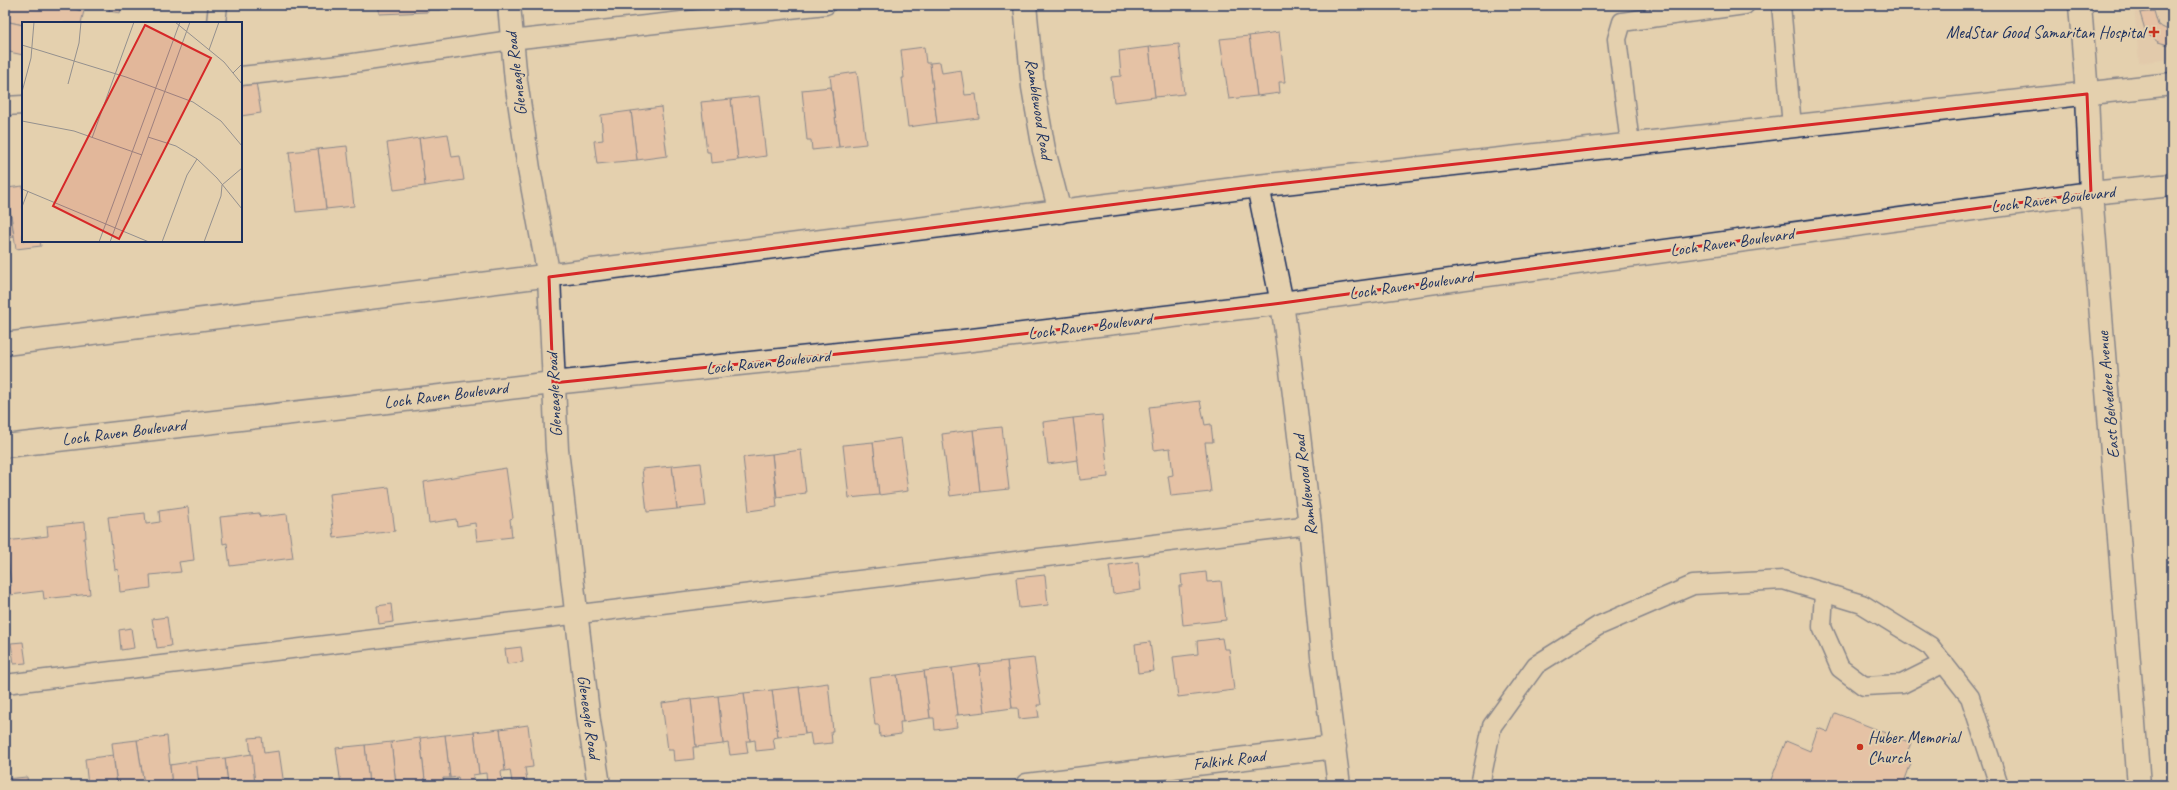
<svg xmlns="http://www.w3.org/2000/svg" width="2177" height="790" font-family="Caveat,sans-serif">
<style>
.built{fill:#e1c4a7}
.building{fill:#e6b199;stroke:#1b2f5e}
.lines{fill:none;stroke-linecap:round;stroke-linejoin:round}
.service-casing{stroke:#1b2f5e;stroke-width:21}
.minor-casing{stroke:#1b2f5e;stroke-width:25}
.secondary-casing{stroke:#1b2f5e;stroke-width:25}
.primary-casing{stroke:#1b2f5e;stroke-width:25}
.service{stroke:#e4d0ae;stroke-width:18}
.minor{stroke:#e4d0ae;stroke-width:22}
.secondary{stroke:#e4d0ae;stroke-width:22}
.primary{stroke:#e4d0ae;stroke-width:22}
.marked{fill:none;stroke:#d62828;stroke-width:3;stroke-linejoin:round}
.poi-dot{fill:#c8321e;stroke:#e4d0ae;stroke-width:1.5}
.labels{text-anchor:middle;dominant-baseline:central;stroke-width:4;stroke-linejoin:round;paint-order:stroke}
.poi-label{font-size:17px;fill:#1b2f5e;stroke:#e4d0ae;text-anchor:end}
.street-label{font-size:17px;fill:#1b2f5e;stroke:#e4d0ae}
.inset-road{fill:none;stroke:#94908e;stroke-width:1}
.view{fill:#d62828;fill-opacity:0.15;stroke:#d62828;stroke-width:2}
.inset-edge{fill:none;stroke:#1b2f5e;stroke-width:2}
</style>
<rect width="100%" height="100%" fill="#e4d0ae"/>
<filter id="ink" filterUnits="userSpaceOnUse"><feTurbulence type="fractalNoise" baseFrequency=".025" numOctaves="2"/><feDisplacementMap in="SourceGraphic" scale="8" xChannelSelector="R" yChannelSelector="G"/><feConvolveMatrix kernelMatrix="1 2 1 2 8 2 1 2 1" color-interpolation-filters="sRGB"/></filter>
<g filter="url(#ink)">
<path class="built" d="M2134,5h38v54l-33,4z"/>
<g class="building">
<path d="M5,5h54l25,6 -3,12h-58v2l-18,-4z"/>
<path d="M59,5h24l-1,6z"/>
<path d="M110,5h12l-2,8 -11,-2z"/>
<path d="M379,5h61l1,5h-13v2l-49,2z"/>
<path d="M2154,11l4,14 14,7v14l-14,-4 -12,-9 -6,-20z"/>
<path d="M5,21l18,4v30l-18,-4 3,-11 -3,-1z"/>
<path d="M1279,32l6,50h-6l1,11 -23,3 -8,-60z"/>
<path d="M1249,36l8,60 -28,3 -9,-60z"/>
<path d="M1179,44l5,50 -29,3 -6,-50z"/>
<path d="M924,47l2,16h4l7,60 -29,4 -6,-49h2l-3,-28z"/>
<path d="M1149,47l6,50 -41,5 -3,-25 10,-1 -2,-25z"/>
<path d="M940,62l2,11 19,-3 4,25 11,-1 3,24 -42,5 -7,-60z"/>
<path d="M857,72l9,72 -27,3 -9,-71z"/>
<path d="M256,82l5,31 -20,3v-32z"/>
<path d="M831,87l8,60 -27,3 -1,-10h-4l-5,-50z"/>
<path d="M759,96l7,60 -28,4 -7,-61z"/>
<path d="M731,99l7,61 -27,3 -1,-11h-3l-6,-50z"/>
<path d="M661,107l6,49 -30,4 -6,-49z"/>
<path d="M631,111l6,49 -40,4 -3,-23 9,-1 -2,-25z"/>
<path d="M448,134l4,23 8,-1 4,24 -39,6 -6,-48z"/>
<path d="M419,138l6,48 -31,4 -7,-47z"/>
<path d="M347,146l7,60 -28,3 -8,-60z"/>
<path d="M318,149l8,60 -30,3 -7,-60z"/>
<path d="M5,179l9,58 -9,1z"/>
<path d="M23,186v55h17l1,5 -25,3 -9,-61z"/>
<path d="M1200,401l5,24 6,-1 2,18h-8l6,50 -40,4 -3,-20 5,-1 -3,-27 -16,2 -5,-43z"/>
<path d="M1102,415l6,62 -28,3 -7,-62z"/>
<path d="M1073,418l5,42 -30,4 -5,-42z"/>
<path d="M1002,427l7,62 -29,3 -7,-62z"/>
<path d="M973,430l7,62 -30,4 -8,-62z"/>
<path d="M901,438l7,53 -29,4 -6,-53z"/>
<path d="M873,442l6,53 -30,3 -6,-53z"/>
<path d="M801,450l5,43 -29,4 -5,-43z"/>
<path d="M772,454l5,53 -28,4 -6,-54z"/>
<path d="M701,463l5,43 -29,3 -5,-43z"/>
<path d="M672,466l5,43 -30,3 -5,-43z"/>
<path d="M506,468l7,50 -3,1 2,18 -35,4 -2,-18 -18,3 -1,-7 -27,4 -5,-41z"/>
<path d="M389,487l6,44 -61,7 -5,-44z"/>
<path d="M188,507l6,53 -15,2 2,10 -31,3 1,13 -31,4 -2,-23 -3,1 -7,-53 37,-4 1,11 14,-2 -1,-11z"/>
<path d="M259,513l1,4 27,-3 6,44 -63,8 -3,-23 -4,1 -3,-27z"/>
<path d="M85,522l1,16h-2l6,56 -46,5 -1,-8 -33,4 -1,-9h2l-5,-45 42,-5 -1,-10z"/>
<path d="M1138,562l3,28 -28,4 -4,-28z"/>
<path d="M1206,572l1,10 14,-1 5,39 -43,5 -4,-39h3l-1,-11z"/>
<path d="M1045,575l3,30 -29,3 -3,-30z"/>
<path d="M391,604l2,18 -14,2 -2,-18z"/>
<path d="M167,617l4,29 -14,2 -5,-29z"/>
<path d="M131,628l3,20 -13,2 -2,-20z"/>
<path d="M1222,638l2,11h5l5,41 -56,7 -5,-40 25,-3 -1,-13z"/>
<path d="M23,642l3,21 -12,1 -3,-21z"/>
<path d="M1150,642l4,29 -16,2 -3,-29z"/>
<path d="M521,647l2,15 -16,2 -2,-15z"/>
<path d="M1034,658l7,47h-4l2,12 -20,2 -1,-11h-6l-5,-47z"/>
<path d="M1007,661l5,47 -27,4 -6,-48z"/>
<path d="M979,664l6,48 -27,3 -6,-47z"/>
<path d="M952,668l6,47h-3l2,12 -22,3 -1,-12h-4l-6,-47z"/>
<path d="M924,671l6,47 -27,4 -6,-47z"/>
<path d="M897,675l6,47h-3l1,12 -21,3 -1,-12h-4l-6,-47z"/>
<path d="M828,683l5,48h-2l1,12 -20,2 -2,-12 -5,1 -6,-47z"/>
<path d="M799,687l6,47 -27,3 -6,-47z"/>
<path d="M772,690l6,47 -5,1 2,11 -19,2 -1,-11 -5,1 -6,-48z"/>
<path d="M744,693l6,48h-4l2,12 -18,2 -2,-12 -5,1 -5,-48z"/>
<path d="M718,696l5,48 -27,3 -5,-48z"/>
<path d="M691,699l5,48h-3l1,12 -20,2 -1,-11h-5l-6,-47z"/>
<path d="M1835,713l76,30 -7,17 7,3 -8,22h-134l17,-44 24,10 8,-23 10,4z"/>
<path d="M528,725l5,42 -8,1 2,12 -15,2 -2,-12 -5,1 -5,-42z"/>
<path d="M500,729l5,42h-4l1,12 -15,2 -1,-12 -7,1 -5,-42z"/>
<path d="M474,732l5,42 -6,1 1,10h-14l-2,-8 -8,1 -5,-43z"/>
<path d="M445,735l5,43h-7v7h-13l-1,-5h-4l-5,-42z"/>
<path d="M167,736l5,49h-28l-7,-45z"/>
<path d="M262,737l2,16 15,-2 5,34h-29l-6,-47z"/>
<path d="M420,738l5,42 -5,1 1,4h-16v-2l-9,1 -5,-42z"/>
<path d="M137,740l7,45h-27l-5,-42z"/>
<path d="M391,742l5,42 -27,1 -4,-40z"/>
<path d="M365,745l4,40h-28l-5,-37z"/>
<path d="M252,754l3,31h-27l-3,-27z"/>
<path d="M113,755l4,30h-29l-3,-26z"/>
<path d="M225,758l3,27h-29l-3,-24z"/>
<path d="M196,761l3,24h-27l-2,-20z"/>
<path d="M27,777l1,8h-23v-6z"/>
</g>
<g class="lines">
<defs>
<g id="service">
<path d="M1781,5l11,121"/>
<path d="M216,23l2,-18"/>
<path d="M241,76l99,-11 171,-25 315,-35"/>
<path d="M5,106l18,-1"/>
<path d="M1630,144l-13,-105 5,-17 123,-17"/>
<path d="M1824,592l-2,35 18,41 24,18 38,-2 42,-21"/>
<path d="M5,684l1305,-159"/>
<path d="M1480,785l12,-59 44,-61 62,-39 95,-41 90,-5 79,24 68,42 40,51 29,88"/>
</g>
<g id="minor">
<path d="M509,5l7,76 13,88 20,108 8,173 32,271 10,64"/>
<path d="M1025,5l8,82 11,63 16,62"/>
<path d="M1258,186l24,117 7,51 21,171 12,131 17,129"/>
<path d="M1027,785l308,-38"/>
</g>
<path id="secondary" d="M2080,5l7,89 4,99 48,592"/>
<g id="primary">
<path d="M5,344l1253,-158 914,-102"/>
<path d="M5,446l548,-63 402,-41 327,-39 809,-110 81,-8"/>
</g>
</defs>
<use href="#service" class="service-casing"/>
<use href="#minor" class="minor-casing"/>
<use href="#secondary" class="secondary-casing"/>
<use href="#primary" class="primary-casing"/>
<use href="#service" class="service"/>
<use href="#minor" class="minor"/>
<use href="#secondary" class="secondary"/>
<use href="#primary" class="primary"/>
</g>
</g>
<path d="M0 0H2177V790H0ZM2087,94l4,99 -809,110 -327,39 -402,41 -4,-106 709,-91z" fill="#e4d0ae" fill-opacity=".55" fill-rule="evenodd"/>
<path class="marked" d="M2087,94l4,99 -809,110 -327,39 -402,41 -4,-106 709,-91z"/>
<g class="poi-dot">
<path d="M2152 26h4v4h4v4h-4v4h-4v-4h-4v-4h4z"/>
<circle cx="1860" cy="747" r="4"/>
</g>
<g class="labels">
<g class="poi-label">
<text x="2145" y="32">MedStar Good Samaritan Hospital</text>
<text x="1868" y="737" text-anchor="start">Huber Memorial<tspan x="1868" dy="20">Church</tspan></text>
</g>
<g class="street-label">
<text transform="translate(516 74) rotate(-97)">Gleneagle Road</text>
<text transform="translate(1039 109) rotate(81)">Ramblewood Road</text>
<text transform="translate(2053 199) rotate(-7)">Loch Raven Boulevard</text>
<text transform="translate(1732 242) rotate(-8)">Loch Raven Boulevard</text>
<text transform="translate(1411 285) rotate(-8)">Loch Raven Boulevard</text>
<text transform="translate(1090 326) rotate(-7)">Loch Raven Boulevard</text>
<text transform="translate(768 362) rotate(-6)">Loch Raven Boulevard</text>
<text transform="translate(446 395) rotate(-7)">Loch Raven Boulevard</text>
<text transform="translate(554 395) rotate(-93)">Gleneagle Road</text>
<text transform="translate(2108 395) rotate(-95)">East Belvedere Avenue</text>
<text transform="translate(124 432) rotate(-7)">Loch Raven Boulevard</text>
<text transform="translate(1305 485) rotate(-97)">Ramblewood Road</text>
<text transform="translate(589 717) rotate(82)">Gleneagle Road</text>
<text transform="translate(1229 760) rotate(-7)">Falkirk Road</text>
</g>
</g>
<g transform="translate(22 22)">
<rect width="220" height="220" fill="#e4d0ae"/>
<path class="inset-road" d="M153,0l49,40 18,22M0,23l104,32 67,25 28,19 21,25M187,28l10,-28M211,51l9,-9M46,62l11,-41 2,-21M0,70l9,-34 3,-36M0,99l52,10 68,24M126,115l28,9 21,13 20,19 25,31M70,116l42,-116M0,167l127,53M0,185l6,-16M77,220l81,-220M88,220l80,-220M140,220l25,-67 10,-16M182,220l17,-46 1,-11 20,-17"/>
<path class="view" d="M123,3l66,33 -92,181 -66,-33z"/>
<rect width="220" height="220" class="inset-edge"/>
</g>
<rect width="2177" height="790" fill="none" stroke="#e4d0ae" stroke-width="20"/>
<rect x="10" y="10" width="2157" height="770" fill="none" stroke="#1b2f5e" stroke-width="1.5" filter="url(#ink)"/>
</svg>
